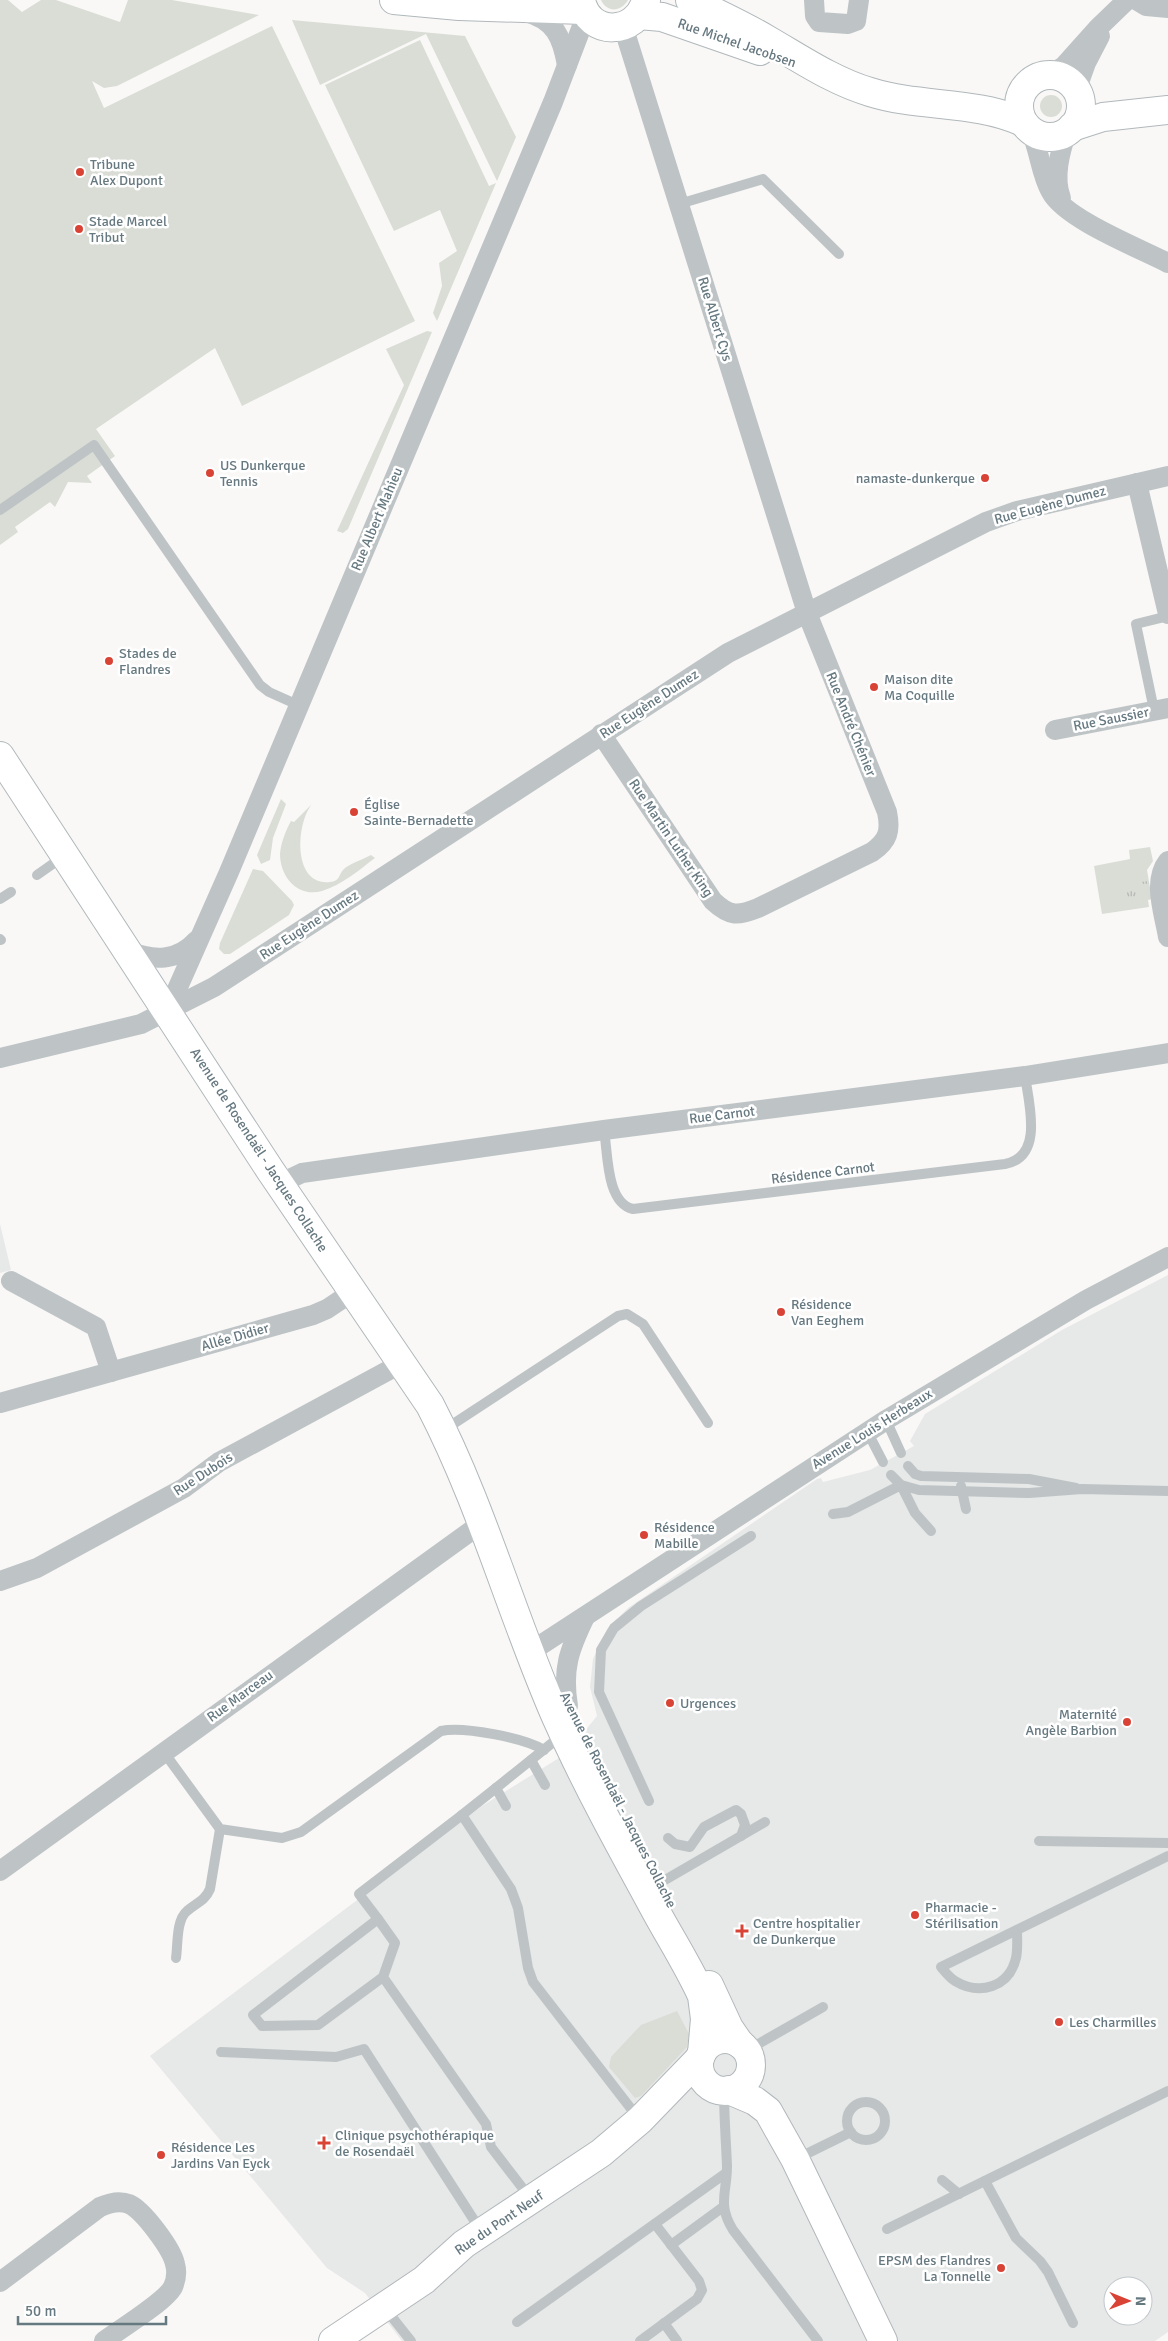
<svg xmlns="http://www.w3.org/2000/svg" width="1168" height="2341" font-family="Signika,sans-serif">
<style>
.built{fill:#e7e8e8;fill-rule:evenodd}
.grass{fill:#daddd6}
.park{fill:url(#park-tufts)}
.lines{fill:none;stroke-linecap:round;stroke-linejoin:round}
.secondary-casing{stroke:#b1b8bb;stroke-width:30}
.lane{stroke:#bec4c6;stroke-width:10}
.street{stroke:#bec4c6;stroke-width:20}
.secondary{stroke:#fff;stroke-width:28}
.poi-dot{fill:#d94336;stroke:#fff;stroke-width:2}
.labels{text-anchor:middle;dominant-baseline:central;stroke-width:5;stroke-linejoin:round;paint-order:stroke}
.street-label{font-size:14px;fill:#667880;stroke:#fff}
.poi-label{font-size:14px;fill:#667880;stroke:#fff;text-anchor:start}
</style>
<defs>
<pattern id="park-tufts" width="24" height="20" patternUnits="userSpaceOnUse" patternTransform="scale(1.25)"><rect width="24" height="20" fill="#daddd6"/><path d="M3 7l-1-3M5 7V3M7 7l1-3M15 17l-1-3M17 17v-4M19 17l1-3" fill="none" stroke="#b5b8b3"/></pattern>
</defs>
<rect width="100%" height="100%" fill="#f9f8f7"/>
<g class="built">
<path d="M0,1224l11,46 -11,3z"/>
<path d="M1168,1275v1057l-13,9h-753l-37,-48 -38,-25 -177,-212 332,-250 85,-53 30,-37 -7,-29 3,-28 14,-30 21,-21 189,-129 4,-1 2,4 47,-12 44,-24 -4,-5 15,-27 137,-84zM1113,2286h30v30h-30z"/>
</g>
<g class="grass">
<path d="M0,0h8l14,12 19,-12h15l64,22 8,-22h44l87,15 -142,71 -13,2 -12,-7 12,27 168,-82 143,295 -173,85 -27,-58 -119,81 19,27 -28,20 5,7 -24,-1 -13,25 -5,-5 -35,25 3,5 -18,13z"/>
<path d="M601,0h27c-7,12 -21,13 -27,0z"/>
<path d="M292,20l173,16 51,101 -19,44 -71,-147 -106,51z"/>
<path d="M420,40l69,146 7,-3 -59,138 -4,-8 9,-27 -3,-23 18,-12 -17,-41 -46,21 -69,-146z"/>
<circle cx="1051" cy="106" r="11"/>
<path d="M427,331l5,1 -84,197 -5,4 -6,-2 67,-146 -18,-36z"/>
<path d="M281,799l5,5 -13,34 -3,22 -9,4 -4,-9z"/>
<path d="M312,804c-16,19 -20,82 18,78 10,-1 8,-6 13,-12 5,-6 21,-11 28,-15l4,3c-16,12 -33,27 -53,33 -24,7 -42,-14 -42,-37 1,-12 6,-24 11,-33l3,1z"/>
<path d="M1150,847l3,14 -6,9 5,29 -4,1 1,7 -47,7 -8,-48 36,-7 -1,-9z"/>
<path d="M253,869l10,2 29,30 2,4 -5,10 -59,39h-6l-5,-5 1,-6z"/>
<path d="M677,2011l12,23 -2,13 -46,49 -6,2 -26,-31 2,-10 30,-32z"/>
</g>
<path class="park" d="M1148,881l2,13 -31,5 -1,-14z"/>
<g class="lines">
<defs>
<g id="secondary">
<path d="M394,0l65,6 125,4"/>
<path d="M581,0c7,37 56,36 65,0"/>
<path d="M690,0c26,13 53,25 78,40 33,19 65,41 102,52 51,16 104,8 153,30"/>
<path d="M639,15l23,2 98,34"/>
<circle cx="1050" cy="106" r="31"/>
<path d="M1072,127l31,-10 65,-7"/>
<path d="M0,756l270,414 160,235c52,100 81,209 126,312 29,65 63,127 97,189 16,30 35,59 49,90l3,23 -3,34"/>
<path d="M709,1985l20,43 11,16"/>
<circle cx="725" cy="2065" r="26"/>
<path d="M729,2090l26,11 13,10 27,48 88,182"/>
<path d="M333,2341l91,-61 40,-36 137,-91 39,-33 60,-62"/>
</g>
</defs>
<use href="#secondary" class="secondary-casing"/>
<g class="lane">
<path d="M679,204l84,-25 76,75"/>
<path d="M0,510l94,-65 166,240 9,7 29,13"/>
<path d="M1154,710l-18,-86 32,-8"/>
<path d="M37,875l27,-19"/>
<path d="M0,899l11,-7"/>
<path d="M0,939l1,1"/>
<path d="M604,1130c4,23 2,73 29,79l372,-45c39,-7 24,-60 20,-88"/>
<path d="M886,1420l15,33"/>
<path d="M444,1430l174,-114 9,-2 16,10 65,99"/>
<path d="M867,1431l16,31"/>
<path d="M908,1466l7,8 6,2 108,3 47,9"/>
<path d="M891,1475l10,10 18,5 110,3 53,-4 86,2"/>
<path d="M961,1486l5,23"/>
<path d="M833,1514l15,-2 53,-27 14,28 16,18"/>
<path d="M163,1751l57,78 62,9 19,-6 140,-101c22,-5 84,7 103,19"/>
<path d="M531,1760l14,25"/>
<path d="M496,1788l-34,27 49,74 7,19 10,60 5,14 106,137"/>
<path d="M649,1801l-50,-109 2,-42 13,-22 27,-22 110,-70"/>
<path d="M506,1806l-10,-18 81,-65"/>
<path d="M668,1838l7,6 15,3 14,-20 32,-17 5,4 4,11 -4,11"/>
<path d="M1039,1841l129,2"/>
<path d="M646,1891l119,-69"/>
<path d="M378,1919l-19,-25 103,-79"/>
<path d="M1017,1930c0,9 1,19 -1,28 -7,29 -36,38 -61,23 -5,-3 -10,-9 -14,-14l227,-111"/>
<path d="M176,1958c2,-13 0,-38 11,-47 9,-8 18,-10 23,-22l10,-60"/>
<path d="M383,1977l12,-34 -17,-24 -125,96 9,11 56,-1 65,-48 103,147 5,23 40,52"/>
<path d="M746,2051l77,-44"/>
<path d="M221,2052l115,5 28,-8 117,182"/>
<path d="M724,2091c0,25 2,50 3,75 0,27 -10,38 6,64l85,111"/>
<circle cx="866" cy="2121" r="19"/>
<path d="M796,2159l55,-27"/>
<path d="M942,2180l17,14"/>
<path d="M985,2181l31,57 24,23 8,11 25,51"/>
<path d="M887,2229l281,-138"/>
<path d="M671,2245l52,-38"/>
<path d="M384,2307l27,34"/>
<path d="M517,2322l209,-149"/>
<path d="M664,2323l13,18"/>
<path d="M640,2341l57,-42 5,-9 -3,-9 -44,-57"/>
</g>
<g class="street">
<path d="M814,0l1,16 4,6 29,2 8,-3 3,-21"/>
<path d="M1136,0l10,6 22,2"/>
<path d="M526,12c29,8 36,25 41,53"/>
<path d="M1048,76l16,-10 34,-38 29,-28"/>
<path d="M1076,91l10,-28 14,-27"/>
<path d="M1030,130c10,20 10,43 21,62 14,27 88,56 117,71"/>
<path d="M1061,198c-8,-21 -1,-46 6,-67"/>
<path d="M1137,483l31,131"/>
<path d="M1055,730l113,-22"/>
<path d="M601,734l112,167c17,16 25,15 45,7l114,-56c16,-11 19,-21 15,-40l-80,-199 -184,-587"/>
<path d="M1168,861c-16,20 -4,52 0,76"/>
<path d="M127,951c27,10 50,11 70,-11"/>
<path d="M167,1012l62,-140 324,-770 34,-89"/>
<path d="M0,1058l141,-34 73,-37 514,-334 258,-131 31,-11 151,-35"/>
<path d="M279,1184l23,-11 302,-43 421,-54 143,-23"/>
<path d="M11,1281l85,46 15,45"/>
<path d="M0,1403l313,-88 14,-6 27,-18"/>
<path d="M0,1581l37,-13 147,-80 35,-26 185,-100"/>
<path d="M530,1652l356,-232 200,-120 82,-43"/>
<path d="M568,1706c-6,-37 1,-56 17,-89"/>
<path d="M0,1871l482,-348"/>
<path d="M0,2282l100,-75c9,-4 19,-7 29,-3 14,6 43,45 46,60 2,7 1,16 -2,23 -8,15 -53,42 -69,54"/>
</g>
<use href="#secondary" class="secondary"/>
</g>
<g class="poi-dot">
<circle cx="80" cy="172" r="5"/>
<circle cx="79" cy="229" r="5"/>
<circle cx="210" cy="473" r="5"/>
<circle cx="985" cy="478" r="5"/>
<circle cx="109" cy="661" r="5"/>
<circle cx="874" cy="687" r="5"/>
<circle cx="354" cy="812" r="5"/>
<circle cx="781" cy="1312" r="5"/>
<circle cx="644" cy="1535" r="5"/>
<circle cx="670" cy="1703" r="5"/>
<circle cx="1127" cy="1722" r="5"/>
<circle cx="915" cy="1915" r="5"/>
<path d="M739.5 1923.5h5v5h5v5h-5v5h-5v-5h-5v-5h5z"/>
<circle cx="1059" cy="2022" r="5"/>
<path d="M321.5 2135.5h5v5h5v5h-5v5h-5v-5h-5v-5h5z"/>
<circle cx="161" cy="2155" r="5"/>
<circle cx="1001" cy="2268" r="5"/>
</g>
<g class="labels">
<g class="street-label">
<text transform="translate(737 43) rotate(19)">Rue Michel Jacobsen</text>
<text transform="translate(715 319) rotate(73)">Rue Albert Cys</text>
<text transform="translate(1050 505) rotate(-15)">Rue Eugène Dumez</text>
<text transform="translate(377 519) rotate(-67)">Rue Albert Mahieu</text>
<text transform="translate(649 704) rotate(-33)">Rue Eugène Dumez</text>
<text transform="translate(1111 719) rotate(-11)">Rue Saussier</text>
<text transform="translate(851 724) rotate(68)">Rue André Chénier</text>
<text transform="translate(671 838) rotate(56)">Rue Martin Luther King</text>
<text transform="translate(309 925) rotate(-33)">Rue Eugène Dumez</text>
<text transform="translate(722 1115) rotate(-7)">Rue Carnot</text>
<text transform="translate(259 1150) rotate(57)">Avenue de Rosendaël - Jacques Collache</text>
<text transform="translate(823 1173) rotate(-7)">Résidence Carnot</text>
<text transform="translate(235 1337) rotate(-16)">Allée Didier</text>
<text transform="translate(872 1429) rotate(-32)">Avenue Louis Herbeaux</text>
<text transform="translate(203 1474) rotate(-33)">Rue Dubois</text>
<text transform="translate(240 1696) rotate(-36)">Rue Marceau</text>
<text transform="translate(618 1800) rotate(63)">Avenue de Rosendaël - Jacques Collache</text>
<text transform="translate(499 2223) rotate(-34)">Rue du Pont Neuf</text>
</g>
<g class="poi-label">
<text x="90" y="164">Tribune<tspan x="90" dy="16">Alex Dupont</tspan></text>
<text x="89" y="221">Stade Marcel<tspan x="89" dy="16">Tribut</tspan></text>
<text x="220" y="465">US Dunkerque<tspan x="220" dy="16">Tennis</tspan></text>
<text x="975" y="478" text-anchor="end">namaste-dunkerque</text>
<text x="119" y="653">Stades de<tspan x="119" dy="16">Flandres</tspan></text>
<text x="884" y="679">Maison dite<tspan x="884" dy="16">Ma Coquille</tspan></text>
<text x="364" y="804">Église<tspan x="364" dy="16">Sainte-Bernadette</tspan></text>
<text x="791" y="1304">Résidence<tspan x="791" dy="16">Van Eeghem</tspan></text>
<text x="654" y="1527">Résidence<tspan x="654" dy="16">Mabille</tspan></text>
<text x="680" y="1703">Urgences</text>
<text x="1117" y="1714" text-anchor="end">Maternité<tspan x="1117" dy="16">Angèle Barbion</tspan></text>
<text x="925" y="1907">Pharmacie -<tspan x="925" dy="16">Stérilisation</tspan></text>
<text x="753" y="1923">Centre hospitalier<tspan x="753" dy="16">de Dunkerque</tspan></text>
<text x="1069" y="2022">Les Charmilles</text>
<text x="335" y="2135">Clinique psychothérapique<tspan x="335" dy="16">de Rosendaël</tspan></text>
<text x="171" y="2147">Résidence Les<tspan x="171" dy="16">Jardins Van Eyck</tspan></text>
<text x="991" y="2260" text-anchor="end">EPSM des Flandres<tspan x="991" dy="16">La Tonnelle</tspan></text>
</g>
</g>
<g transform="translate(1128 2301) rotate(91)"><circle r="24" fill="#ffffff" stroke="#c2c9cc"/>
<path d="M0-4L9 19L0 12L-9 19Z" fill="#d94336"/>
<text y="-8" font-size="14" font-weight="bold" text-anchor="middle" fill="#667880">N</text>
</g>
<path d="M18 2316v8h148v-8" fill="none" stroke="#667880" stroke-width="2.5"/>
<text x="25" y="2316" font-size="15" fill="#667880" stroke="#ffffff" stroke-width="4" paint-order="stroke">50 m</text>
</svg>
